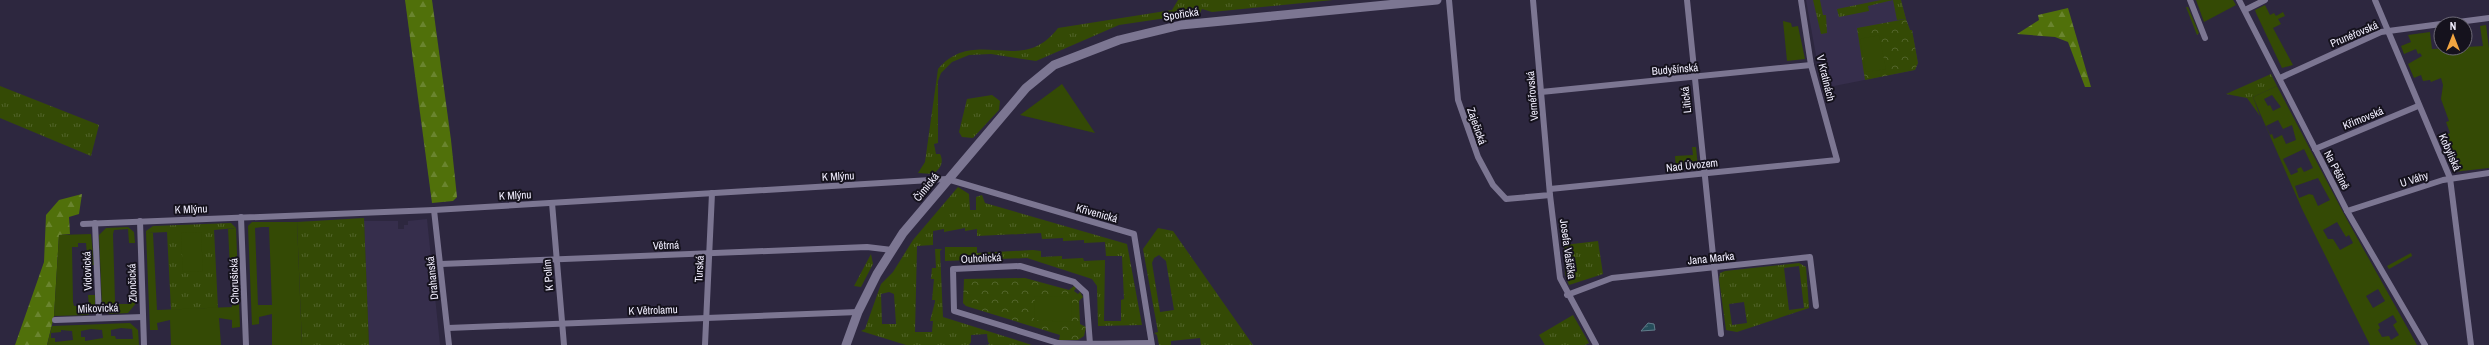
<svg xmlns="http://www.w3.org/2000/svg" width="2489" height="345" font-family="'Archivo Narrow',sans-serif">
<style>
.built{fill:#362e4c}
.grass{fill:url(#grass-tufts);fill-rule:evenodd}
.forest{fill:url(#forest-firs)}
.park{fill:url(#park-crowns)}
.garden{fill:#344a05;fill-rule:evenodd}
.water{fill:url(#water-ripples);stroke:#627d8b}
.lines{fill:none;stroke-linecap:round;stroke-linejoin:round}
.street{stroke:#7c7692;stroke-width:6}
.secondary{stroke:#7c7692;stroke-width:9}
.labels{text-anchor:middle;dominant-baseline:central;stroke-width:4;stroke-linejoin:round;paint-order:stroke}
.street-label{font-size:11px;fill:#f1eefe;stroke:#15121d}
</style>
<defs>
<pattern id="grass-tufts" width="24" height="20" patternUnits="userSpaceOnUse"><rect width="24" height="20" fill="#344a05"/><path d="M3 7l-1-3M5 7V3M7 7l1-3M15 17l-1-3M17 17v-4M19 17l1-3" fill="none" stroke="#52642a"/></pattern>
<pattern id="forest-firs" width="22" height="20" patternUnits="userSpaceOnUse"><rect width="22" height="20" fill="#50700a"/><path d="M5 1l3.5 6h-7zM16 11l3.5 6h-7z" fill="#6a852f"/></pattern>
<pattern id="park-crowns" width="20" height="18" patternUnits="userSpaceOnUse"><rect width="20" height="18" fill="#344a05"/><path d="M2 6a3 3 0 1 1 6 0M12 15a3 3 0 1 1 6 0" fill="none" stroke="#52642a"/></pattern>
<pattern id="water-ripples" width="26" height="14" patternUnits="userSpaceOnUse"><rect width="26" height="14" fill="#254d5a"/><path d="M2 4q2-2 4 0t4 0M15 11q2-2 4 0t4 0" fill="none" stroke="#456773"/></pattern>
</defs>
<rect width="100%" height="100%" fill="#2d273f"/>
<g class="built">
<path d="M1806,0h95l5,19 4,11h2l6,33 -3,7 -91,18 -5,-16z"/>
<path d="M427,219l13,126h-71l-5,-124h34v8h6v-4h4v-4z"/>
</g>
<g class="grass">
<path d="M1178,0h155l-121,12 -10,-3 -2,4 -81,12 -83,36 -45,-7 -22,1 -17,7 -11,11 -3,8v62l-4,1 2,10h4c4,8 1,14 -7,20l-15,-1 7,-11 13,-93c38,-44 83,8 120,-41l114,-18z"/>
<path d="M1813,0h7l3,15h3l1,18 -6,1z"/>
<path d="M1881,0h20l5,19 -9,1 -4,-20 -25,6 1,5 -30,6 -2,-8z"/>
<path d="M2186,7h2l11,26 -2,2z"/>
<path d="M1827,71l-1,12 -4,-1 -3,-10z"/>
<path d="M2271,74l6,12 -24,11 7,19 -13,-18 -21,-4z"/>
<path d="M0,86l99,39 -8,31 -91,-38z"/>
<path d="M992,95l8,6 -1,9 -26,28 -11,-1 -3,-5 8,-33z"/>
<path d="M958,187l11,7 1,16h6v-13l6,-2 3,8 142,41 15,81 -44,1 -1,-40 -5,-7 -65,-21 -82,3v-14h32v6l56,-3 8,1v6l21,-1v3l21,-1 1,3 21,-1 -1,61h17v-21l3,-1 -2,-43h-16l-1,-14 -21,1v-3l-21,1v-3l-21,1 -1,-6 -64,3v-7l-12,2v-3l-21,4v-3l-11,2v14l-16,1 -2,86h17l1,-11h-3l5,-19v-2h-3l2,-21h-3l1,-11h4l-1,-19h7l-2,2 3,66 89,28h-46l4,-1 -2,-2 -1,-8 -16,1v7l-2,3h-63l-45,-14 4,-2 16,-45 12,-12 20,-32zM889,292l5,2 2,30h-14l-1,-30z"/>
<path d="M364,218l5,127h-67l-5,-123z"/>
<path d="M231,223l5,5 -22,2 4,78 -47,2 -4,-78 -21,1v-2l7,-5z"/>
<path d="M1158,228l15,3 80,114h-52l-1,-7 -29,3v4h-12l-2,-10 -3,-2 4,-1 -15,-83zM1159,255l7,6 8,49 -14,2 -8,-49 2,-5z"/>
<path d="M1598,241l5,33 -34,11 -4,-11 -1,-29z"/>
<path d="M2411,253l1,3 -23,13 -2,-3z"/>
<path d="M871,254l2,10 -12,23 -7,-1z"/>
<path d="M1799,263l7,4 3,41 -72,24 -11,-2 -7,-51 1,-6 5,-2zM1799,266l5,42 -15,2 -5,-42zM1744,302l3,21 -15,2 -3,-21z"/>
<path d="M1573,315l16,28 -4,2h-40l-6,-10z"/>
</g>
<g class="forest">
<path d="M405,0h27l19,140 6,57 -4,4 -21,2z"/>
<path d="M2068,8l23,79h-6l-17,-45 -13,-5 -38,-3 22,-14 -1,-5z"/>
<path d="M82,194l-3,20 -10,3 1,17 -11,1 -5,81 -7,29h-32l29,-83 2,-47 13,-15z"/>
</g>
<g class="park">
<path d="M1906,19l4,11h2l6,33 -3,7 -50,10 -8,-52z"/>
<path d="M1025,278l44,12 5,-4 2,2 -2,3 4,3 2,-2 3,5 -4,4 1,23 6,3 -2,9 -6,4h-19l1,-5 -94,-29 -3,-3 1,-24z"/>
</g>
<g class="garden">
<path d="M2196,0h37l3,5 -32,17z"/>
<path d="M2265,5l5,10 4,-2 2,3 7,-4 2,4 -7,3 3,5 -8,4 20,37 -11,3 -26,-55 -1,-3z"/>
<path d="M1783,21l8,2 1,4 6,-1 7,33 -18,2z"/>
<path d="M2486,25l3,23v120l-36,4 -14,-34 11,-5 -4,-11 3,-1 -8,-22 2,-14 -2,-7 -10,4 -1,-2 -7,1 -2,-6 -7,3 -6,-14 14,-8 -2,-3 -2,1 -2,-5 -12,5 -3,-8 10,-4 -3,-7 22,-3 2,17 51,-3 -3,-20z"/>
<path d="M1879,35l7,34 -20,3 -6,-33z"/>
<path d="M1062,84l33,49 -75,-18z"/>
<path d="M2277,86l68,130 72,129h-47l-68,-136 -49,-112zM2272,95l9,12 -8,4 -3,-6 -2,1 -4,-7zM2278,120l5,9 9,-4 4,15 -10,4 -4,-9 -8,4 -2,-5 -2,1 -4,-9zM2304,149l9,19 -9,4 -3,-5 -4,2 1,3 -7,3 -8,-16zM2318,178l12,22 -12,6 -5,-11 -4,-1 -10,4 -4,-12zM2337,222l9,15 3,-2 4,8 -13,7 -7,-11h-5l-5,-9zM2378,289l7,12 -12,7 -7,-12zM2393,315l4,7 -4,3 6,10 -8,5 -2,-4 -7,1 -4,-7 2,-2 -2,-4z"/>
<path d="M1692,147h4l2,21 -22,2 -1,-14 18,-1z"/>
<path d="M252,222h45l5,123h-30v-31l-13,3v7l-7,1 -4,-99zM262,227h7l3,78h-14l-3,-77z"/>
<path d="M128,227l6,5 1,11h-6l-1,-14 -14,1 -1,4 2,66 1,4h15v-10l6,-1v9l-9,11 -19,1 -7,-9 -3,-70 7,-7z"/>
<path d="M236,228l4,99 -8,1v-8l-13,-2 2,27h-50l-1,-25 -13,3 1,7h-8l-4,-97h7l4,77 75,-3 -4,-78z"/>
<path d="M201,232l2,39 -20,1 -2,-39z"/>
<path d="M91,234l3,31h-6l-2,-22h-8v4h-6l1,55 1,4h15l-1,-11h7v14l-7,6 -34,1 5,-81z"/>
<path d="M1035,296l37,1 -1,25 -37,-2z"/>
<path d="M130,323l8,7 1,15h-92l5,-19zM121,328l11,1 1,10h-17l-1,-3h-4v-6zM91,329l11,1 1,8 -18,3v-4h-4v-6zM61,330l11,1 1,9 -18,2v-4h-4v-5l10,-1z"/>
</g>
<path class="water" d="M1648,323l6,1 1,6 -14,1z"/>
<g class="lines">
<g class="street">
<path d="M1449,0l9,100 20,57 15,28 13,14 44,-4 -17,-195"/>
<path d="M1687,0l34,334"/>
<path d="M2190,0l15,38"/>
<path d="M2239,0l108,211 78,134"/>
<path d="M2375,0l75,178 21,167"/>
<path d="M2245,10l20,-10"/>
<path d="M2443,24l46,-6"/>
<path d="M2280,78l101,-46 60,-8"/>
<path d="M1541,92l270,-27"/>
<path d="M2315,149l103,-43"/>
<path d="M1550,189l287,-29 -26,-95 -10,-65"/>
<path d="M1550,195l10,83 36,67"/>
<path d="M552,203l12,142"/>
<path d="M434,210l15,135"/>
<path d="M2347,211l96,-31 46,-7"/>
<path d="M241,217l5,128"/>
<path d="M140,221l4,124"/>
<path d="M95,223l4,95"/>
<path d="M83,224l351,-14 513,-31 187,55 18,111"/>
<path d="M441,264l426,-17 25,3"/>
<path d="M1567,295l45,-17 198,-21 6,49"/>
<path d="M55,320l88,-3"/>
<path d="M448,328l410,-16"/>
<path d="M705,345l7,-152"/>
<path d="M1090,345v-1l-4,-51 -12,-11 -54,-16 -67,3 1,42 104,32c30,2 62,0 93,0"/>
</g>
<path class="secondary" d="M846,345l12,-33 19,-38 26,-41 123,-145 28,-23 65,-25 62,-15 256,-25"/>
</g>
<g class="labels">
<g class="street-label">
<text transform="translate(1181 14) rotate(-9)">Spořická</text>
<text transform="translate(2354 34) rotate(-23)">Prunéřovská</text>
<text transform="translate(1675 69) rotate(-5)">Budyšínská</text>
<text transform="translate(1826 78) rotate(76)">V Kratinách</text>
<text transform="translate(1532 96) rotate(-95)">Vernéřovská</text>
<text transform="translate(1686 100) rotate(-96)">Litická</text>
<text transform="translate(2363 118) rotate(-22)">Křimovská</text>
<text transform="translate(1477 126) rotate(71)">Zaječická</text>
<text transform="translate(2450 152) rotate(66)">Kobyliská</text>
<text transform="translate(1692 165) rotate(-6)">Nad Úvozem</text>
<text transform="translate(2337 170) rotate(63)">Na Pěšině</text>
<text transform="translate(838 176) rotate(-3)">K Mlýnu</text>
<text transform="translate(2414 179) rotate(-18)">U Váhy</text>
<text transform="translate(926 187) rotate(-51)">Čimická</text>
<text transform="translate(515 195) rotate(-3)">K Mlýnu</text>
<text transform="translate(191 209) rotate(-2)">K Mlýnu</text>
<text transform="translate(1097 213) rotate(16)">Křivenická</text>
<text transform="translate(666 245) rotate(-2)">Větrná</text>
<text transform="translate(1568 249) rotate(82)">Josefa Vašíčka</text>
<text transform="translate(981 258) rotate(-3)">Ouholická</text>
<text transform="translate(1711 258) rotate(-6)">Jana Marka</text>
<text transform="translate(699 269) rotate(-87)">Turská</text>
<text transform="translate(87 271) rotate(-92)">Vidovická</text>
<text transform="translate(548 275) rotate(-95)">K Polím</text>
<text transform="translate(432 278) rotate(-96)">Drahanská</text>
<text transform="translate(234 281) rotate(-92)">Chorušická</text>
<text transform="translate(132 283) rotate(-92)">Zlončická</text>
<text transform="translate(98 308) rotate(-2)">Mikovická</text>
<text transform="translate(653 310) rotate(-2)">K Větrolamu</text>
</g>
</g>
<g transform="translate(2453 36)"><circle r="19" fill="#15121d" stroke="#6d6a77"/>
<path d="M0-3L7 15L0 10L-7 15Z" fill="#f2a541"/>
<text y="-6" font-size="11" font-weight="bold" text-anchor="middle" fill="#f1eefe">N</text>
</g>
</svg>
